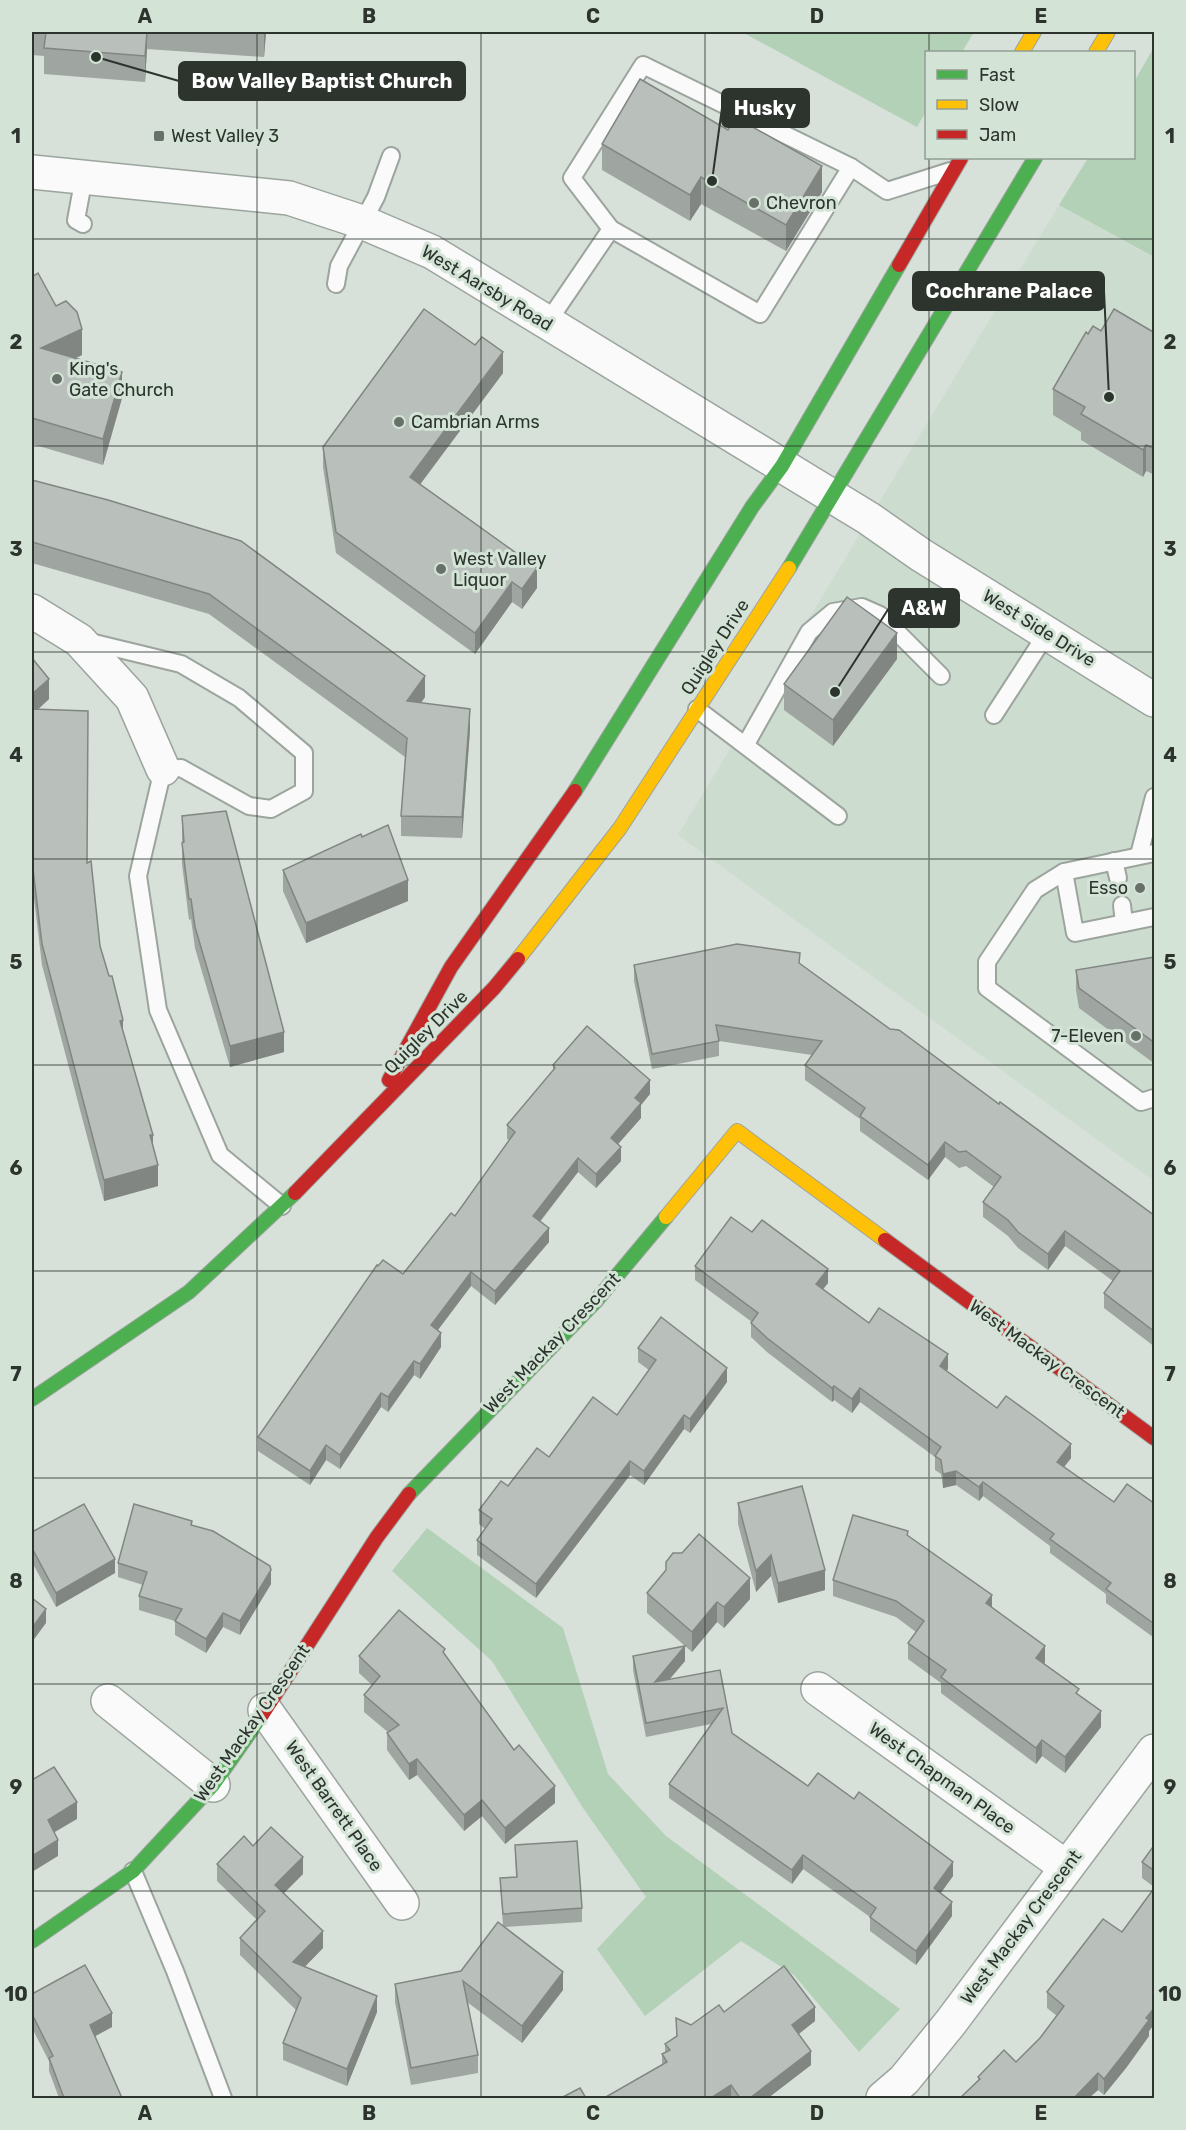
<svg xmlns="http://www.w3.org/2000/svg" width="1186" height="2130" font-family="Rubik,sans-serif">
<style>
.built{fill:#ccddcf}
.green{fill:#b2d1b7}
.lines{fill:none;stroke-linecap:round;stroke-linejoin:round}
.lane-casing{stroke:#9ca49e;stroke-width:20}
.street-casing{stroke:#9ca49e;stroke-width:36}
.fast-casing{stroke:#9ca49e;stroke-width:16}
.slow-casing{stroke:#9ca49e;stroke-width:16}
.jam-casing{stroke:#9ca49e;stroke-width:16}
.lane{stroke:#f9faf9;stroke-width:16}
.street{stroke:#f9faf9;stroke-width:33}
.fast{stroke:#4caf50;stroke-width:14}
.slow{stroke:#ffc107;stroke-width:14}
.jam{stroke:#c62828;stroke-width:14}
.wall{fill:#9fa5a1}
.shaded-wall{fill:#828683}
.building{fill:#b9c0bb;stroke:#828683;stroke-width:1.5}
.grid{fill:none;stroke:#2d342e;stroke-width:1.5;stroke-opacity:0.55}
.poi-dot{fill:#68706a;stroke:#d3e4d6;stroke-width:2}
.labels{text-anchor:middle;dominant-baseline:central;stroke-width:6;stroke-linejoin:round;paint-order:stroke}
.poi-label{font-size:18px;fill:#2d342e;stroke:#d3e4d6;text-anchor:start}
.street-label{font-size:18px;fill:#2d342e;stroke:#d3e4d6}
.leader{fill:none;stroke:#2d342e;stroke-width:2}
.callout-dot{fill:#2d342e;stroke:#d3e4d6;stroke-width:2}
.callout{fill:#2d342e;stroke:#2d342e;stroke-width:2}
.callout-label{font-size:20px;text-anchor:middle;font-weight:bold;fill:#fff}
.neatline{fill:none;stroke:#2d342e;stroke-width:2}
.grid-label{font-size:20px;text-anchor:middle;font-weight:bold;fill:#2d342e}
</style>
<rect width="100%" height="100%" fill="#d7e0d9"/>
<path class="built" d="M1059,205l95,53v923l-476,-346z"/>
<g class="green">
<path d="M742,32h232l-12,20h-36v59l-9,16z"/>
<path d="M1154,47v210l-95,-52 29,-47h46v-76z"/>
<path d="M427,1528l136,100 45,146 58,62 234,173 -41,43 -65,-77 -53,-34 -96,75 -48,-67 49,-52 -63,-89 -91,-147 -100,-90z"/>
</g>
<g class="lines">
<defs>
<g id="lane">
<path d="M83,224l-7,-4 8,-43"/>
<path d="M611,229l149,85 91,-147"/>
<path d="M336,284l3,-18 37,-69 15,-41"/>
<path d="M547,323l64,-94 -39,-51 71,-113 208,102 36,24 63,-20"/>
<path d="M86,641l95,23 58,34 65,55v38l-33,18 -22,-3 -68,-38 -18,1 -25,107 20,134 62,145 62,51"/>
<path d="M697,709l141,107"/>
<path d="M994,715l53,-82"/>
<path d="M746,744l63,-112 24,-20 29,-5 18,8 61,61"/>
<path d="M1154,853l-90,19 11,61 79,-16"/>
<path d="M1139,855l15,-58"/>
<path d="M1114,861l4,17"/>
<path d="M1064,872l-29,18 -48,72v26l154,114 13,-4"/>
<path d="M1122,905l2,18"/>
<path d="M133,1871l42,100 48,127"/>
</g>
<g id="street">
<path d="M32,172l257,26 73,24 70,30 436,266 53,37 233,145"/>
<path d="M32,611l47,29 53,58 31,71"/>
<path d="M818,1689l248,178"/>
<path d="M108,1701l105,84"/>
<path d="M265,1710l137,193"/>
<path d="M883,2098l21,-18 47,-58 203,-271"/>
</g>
<g id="fast">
<path d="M789,568l246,-410"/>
<path d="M575,791l177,-284 30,-41 117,-201"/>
<path d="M32,1399l157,-107 106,-99"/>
<path d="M409,1494l186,-192 71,-85"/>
<path d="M32,1941l101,-70 80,-86 49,-70"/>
</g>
<g id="slow">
<path d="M1022,52l12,-20"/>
<path d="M1096,52l12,-20"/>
<path d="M518,959l102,-131 169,-260"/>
<path d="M666,1217l71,-86 148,109"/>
</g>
<g id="jam">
<path d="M899,265l62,-107"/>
<path d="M389,1080l62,-113 124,-176"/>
<path d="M295,1193l199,-205 24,-29"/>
<path d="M885,1240l269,198"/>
<path d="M262,1715l115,-178 32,-43"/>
</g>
</defs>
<use href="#lane" class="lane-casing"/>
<use href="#street" class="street-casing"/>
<use href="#fast" class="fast-casing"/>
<use href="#slow" class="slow-casing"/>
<use href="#jam" class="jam-casing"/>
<use href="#lane" class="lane"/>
<use href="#street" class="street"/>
<use href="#fast" class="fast"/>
<use href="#slow" class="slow"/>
<use href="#jam" class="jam"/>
</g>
<g class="wall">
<path d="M32,32h234l-2,25 -117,-8 -2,33 -101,-8v-18l-12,-1z"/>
<path d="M602,144l220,48 -36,59 -85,-47 -11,17 -88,-51z"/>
<path d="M32,277l50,78 -6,3 46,40 -19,67 -71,-21z"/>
<path d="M1101,331l54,2v142l-9,-4 -3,6 -62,-37v-8l-28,-17v-26l35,-55z"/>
<path d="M503,373l-83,111 117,104 -15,21 -10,-7 -37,52 -139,-101 -13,-86v-20z"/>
<path d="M32,480l393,217 -4,6 49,27 -8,108 -61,-2v-20l4,-59 -196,-143 -177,-51z"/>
<path d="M32,658l17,41 -11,10 49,154 13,83 53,201 5,39 -54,15 -62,-236 -10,-83z"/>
<path d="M897,659l-64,87 -49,-36v-26z"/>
<path d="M182,816l102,236 -54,15 -35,-119 -4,-29 -2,1 -7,-56z"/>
<path d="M362,837l46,64 -102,42 -23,-52v-21z"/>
<path d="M1155,957v107l-76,-56 -3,-18v-20z"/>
<path d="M800,964l90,65 109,75 156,112v131l-51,-39v-15l9,-12 -48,-35 -17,24 -30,-22 -10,-12 -25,-19v-15l11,-15 -28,-21 -7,2 -14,-11 -17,23 -68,-49v-12l-55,-39v-15l7,-10 -93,-14v15l-67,13 -18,-88v-16z"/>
<path d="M553,1065l97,29 -9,11v13l-23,26 3,17 -25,27 -18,-16 -38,50 9,20 -54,63 -24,-19 -33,44 3,17 -21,32 -6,-4 -26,37 -7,-5 -41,62 -14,-9 -16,25 -52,-34v-14l120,-171 25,8 52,-58 54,-76 -2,-1v-14l46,-54z"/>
<path d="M752,1232l76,51 -5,6 46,34 79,46 -2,2 51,37 74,50 -7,9 50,35 41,2v130l-2,3 -47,-34v-9l-56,-41v-7l-67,-50 -4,5 -23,-16 -13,3 -2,-14 -6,-4v-13l-75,-55 -8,11 -18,-13 -2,2 -65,-50 -16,-15v-14l1,-1 -57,-42v-14z"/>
<path d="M638,1348l89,34 -37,51 -6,-4 -40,56 -14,-10 -94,123 -59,-43v-15l8,-11 -6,-5v-14l70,-53 68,-42 32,-45 -11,-8z"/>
<path d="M738,1503l87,87 -47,13 -7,-27 -15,16 -18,-68z"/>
<path d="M192,1525l79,59 -31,51 -17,-8 -17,26 -31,-18v-14l-36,-11v-14l4,-11 -25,-8v-14z"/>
<path d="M32,1532l83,41 -59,34 -24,-45z"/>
<path d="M908,1536l84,71 53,55 -1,1 35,32 22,32 -36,46 -23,-17 -6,8 -95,-71v-10l-33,-24v-16l8,-11 -20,-15 -63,-21v-16z"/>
<path d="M647,1593l103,6 -26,29 -7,-6 -25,30 -45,-39z"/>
<path d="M359,1656h86l69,94 41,53 -50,41 -23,-28 -18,15 -47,-56 -8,5 -22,-30v-17h2l-25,-21v-17l8,-10 -13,-12z"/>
<path d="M633,1656l52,5 -16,19 51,-10 12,63 76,53 145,90 -12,17 11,23 -36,49 -46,-34v-14l-67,-48 -11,15 -123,-86v-14l42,-60 -65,13 -13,-67z"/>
<path d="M1155,1844v179l-6,8v5l-23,32 -22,27 -6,-5 -9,8h-129l18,-18v-3l38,-15 24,-24 17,-22 -10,-8v-16l75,-60 32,-45 -12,-9v-16z"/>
<path d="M515,1845l67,63v14l-77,5 58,63 -41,53 -55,-41 11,53v18l-67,12 -16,-83v-18l66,-13 42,-45 -3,-48 16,-1z"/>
<path d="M253,1846l50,28 -19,19 39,55 -18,18 72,46 -30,74 -64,-26v-17l13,-33 -56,-55v-17l17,-18 -40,-39v-17z"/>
<path d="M32,1994l80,33 -17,9 27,62h-63l-10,-27v-10l-17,-33z"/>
<path d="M724,2012l91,9 -16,13 12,31 -43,33h-164l58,-33v-11l3,-1v-9l11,-8v-18l15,7z"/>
</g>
<g class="shaded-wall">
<path d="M147,32v17l-2,33v-26z"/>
<path d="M264,32h2l-2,25z"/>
<path d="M822,166v26l-36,59v-26z"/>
<path d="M701,177v27l-11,17v-26z"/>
<path d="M82,329v26l-41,20v-27z"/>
<path d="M503,352v21l-93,125v-21z"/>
<path d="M122,372v26l-19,67v-26z"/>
<path d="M1146,445v26l-3,6v-27z"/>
<path d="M537,568v20l-15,21v-20z"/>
<path d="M512,582v20l-37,52v-21z"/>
<path d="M897,633v26l-64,87v-26z"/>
<path d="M425,676v21l-18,25v-21z"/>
<path d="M49,679v20l-17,16v-21z"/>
<path d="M470,709v21l-8,108v-21z"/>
<path d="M408,880v21l-102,42v-20z"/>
<path d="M123,1020v20l-3,-19z"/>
<path d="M284,1032v20l-54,15v-21z"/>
<path d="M650,1080v14l-9,11v13l-30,34v-14l24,-40z"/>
<path d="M150,1135h3v20z"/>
<path d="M945,1142v15l-17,23v-15z"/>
<path d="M621,1147v14l-25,27v-14z"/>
<path d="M578,1158v14l-45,58v-14z"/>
<path d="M158,1165v21l-54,15v-21z"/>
<path d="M549,1228v14l-54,63v-14z"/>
<path d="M1065,1231v15l-17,24v-16z"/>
<path d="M828,1269v14l-12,15v-14z"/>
<path d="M471,1272v14l-40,53v-14z"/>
<path d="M441,1333v14l-21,32v-15z"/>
<path d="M948,1354v15l-8,11v-14z"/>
<path d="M414,1361v14l-26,37v-15z"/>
<path d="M727,1368v14l-37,51v-14z"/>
<path d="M834,1386v14l-2,2v-14z"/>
<path d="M860,1388v14l-8,11v-14z"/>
<path d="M381,1393v14l-41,62v-14z"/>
<path d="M684,1415v14l-40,56v-14z"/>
<path d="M1071,1444v14l-14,18v-14z"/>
<path d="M326,1445v15l-16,25v-14z"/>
<path d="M630,1461v14l-94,123v-14z"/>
<path d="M956,1471v14l-13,3v-14z"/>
<path d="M983,1482v14l-4,5v-14z"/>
<path d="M771,1555v21l-15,16v-21z"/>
<path d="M115,1559v14l-59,34v-14z"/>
<path d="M271,1570v14l-31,51v-14z"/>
<path d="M825,1570v20l-47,13v-20z"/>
<path d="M750,1578v21l-26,29v-21z"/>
<path d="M992,1595v16l-6,-8z"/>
<path d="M717,1602v20l-25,30v-20z"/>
<path d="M46,1609v14l-14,19v-14z"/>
<path d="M223,1613v14l-17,26v-14z"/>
<path d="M1155,1620v14l-2,3v-14z"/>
<path d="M685,1646v15l-30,35v-14z"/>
<path d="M1045,1646v16l-9,12v-16z"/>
<path d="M1101,1711v16l-36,46v-16z"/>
<path d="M1042,1740v16l-6,8v-16z"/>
<path d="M417,1759v16l-8,5v-16z"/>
<path d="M555,1786v17l-50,41v-16z"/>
<path d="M482,1800v16l-18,15v-16z"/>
<path d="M77,1802v17l-29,17v-16z"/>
<path d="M58,1840v16l-26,16v-16z"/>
<path d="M803,1855v14l-11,15v-14z"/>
<path d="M303,1857v17l-28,28v-17z"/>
<path d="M953,1862v14l-19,26v-14z"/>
<path d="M952,1902v14l-36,49v-14z"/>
<path d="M323,1931v17l-30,31v-17z"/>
<path d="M563,1972v18l-41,53v-17z"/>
<path d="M377,1996v16l-30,74v-17z"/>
<path d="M815,2007v14l-23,18v-14z"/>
<path d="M1155,2007v16l-6,8v5l-23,32 -22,27v-16z"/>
<path d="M112,2013v14l-22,12v-14z"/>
<path d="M811,2051v14l-43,33h-18z"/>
<path d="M1098,2073v17l-9,8h-15z"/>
<path d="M731,2085v13h-20z"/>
</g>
<g class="building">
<path d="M46,32h101l-2,24 -101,-8z"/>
<path d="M640,79l88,51 7,-13 87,49 -36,59 -85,-48 -11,18 -88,-51z"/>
<path d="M38,273l18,33 10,-5 11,11 5,17 -41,19 81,24 -19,67 -71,-21v-141z"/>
<path d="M424,309l51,36 7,-8 21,15 -93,125 127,91 -15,21 -10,-7 -37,51 -139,-101 -13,-85z"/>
<path d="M1114,309l41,24v116l-9,-4 -3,5 -62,-36 4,-7 -32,-18 33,-57 2,2 5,-8 8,5z"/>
<path d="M32,480l76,20 133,41 184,135 -18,25 63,8 -8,108 -61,-1 6,-78 -198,-144 -177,-52z"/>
<path d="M847,597l50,36 -64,87 -49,-36z"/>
<path d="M32,658l17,21 -17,15z"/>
<path d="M32,709l56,2 -1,152 4,-2 9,85 9,30h3l11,44 -3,1 33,114h-3l8,30 -54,15 -62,-236 -10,-83z"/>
<path d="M226,811l58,221 -54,14 -35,-119 -4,-28h-2l-7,-56 2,-1 -2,-26z"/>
<path d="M388,825l20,55 -102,43 -23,-53 78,-36 1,3z"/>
<path d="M737,944l63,9 -1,10 91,66 9,1 100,74 1,-2 155,114v116l-51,-39 16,-22 -55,-40 -17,23 -30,-22 -10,-12 -25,-18 18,-25 -35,-26 -7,1 -14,-10 -17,23 -68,-49 5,-8 -60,-43 17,-24 -106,-16 3,16 -67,13 -18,-89z"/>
<path d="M1155,957v86l-76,-55 -3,-18z"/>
<path d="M587,1026l63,54 -15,18 6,5 -30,35 10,9 -25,27 -18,-16 -45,58 16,12 -54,63 -24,-19 -40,53 10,8 -21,31 -6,-3 -26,36 -7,-4 -41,62 -14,-10 -16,26 -52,-34 119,-172 1,1 5,-6 20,14 48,-61 4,3 60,-84 -8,-7 48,-57 -2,-3z"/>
<path d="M731,1217l21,15 10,-12 66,49 -12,15 53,39 10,-15 69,46 -8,12 57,42 9,-12 29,21 36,27 -14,18 57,40 13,-18 28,20v116l-2,3 -47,-34 5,-6 -61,-44 4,-5 -71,-52 -4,5 -23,-16 -13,3 -2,-14 -6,-4 6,-9 -81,-59 -8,11 -18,-13 -2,2 -65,-50 -16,-15 7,-10 -63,-47z"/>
<path d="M661,1317l66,51 -37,51 -6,-4 -40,56 -14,-10 -94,123 -59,-44 15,-21 -13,-9 22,-29 7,5 29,-38 12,9 44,-60 24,18 39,-55 -18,-12z"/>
<path d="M802,1486l23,84 -47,13 -7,-28 -15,16 -18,-68z"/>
<path d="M84,1504l31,55 -59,34 -24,-45v-16z"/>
<path d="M134,1504l58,17 -1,4 22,6 57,35 1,4 -31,51 -17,-8 -17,26 -31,-18 7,-12 -43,-13 8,-24 -29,-9z"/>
<path d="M853,1515l55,16 -1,4 85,60 -6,8 59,43 -9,12 43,31 -3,4 25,18 -36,46 -23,-17 -6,8 -95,-71 5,-7 -38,-27 16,-22 -28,-20 -63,-21z"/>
<path d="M699,1534l51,44 -26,29 -7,-5 -25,30 -45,-39 19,-23v-8l7,-9h9z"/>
<path d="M32,1598l14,11 -14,19z"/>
<path d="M399,1610l46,39 -2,3 71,98 5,-5 36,41 -50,42 -23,-28 -18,15 -47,-56 -8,5 -22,-31 12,-8 -35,-30 16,-19 -21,-20z"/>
<path d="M685,1646l-30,36 65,-12 12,63 76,53 10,-13 36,26 5,-7 94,70 -19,26 18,14 -36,49 -46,-34 6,-9 -73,-53 -11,15 -123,-86 54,-76 -77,15 -13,-67z"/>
<path d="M54,1767l23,35 -29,18 10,20 -26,16v-76z"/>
<path d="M271,1827l32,30 -28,28 48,46 -30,31 84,34 -30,73 -64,-26 18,-45 -61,-60 25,-27 -48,-47 27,-28 9,10z"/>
<path d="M577,1841l5,67 -79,6 -3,-36 17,-1 -2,-32z"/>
<path d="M1155,1844v27l-13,-9z"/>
<path d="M1155,1887v120l-9,11 3,2 -23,31 -22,28 -6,-6 -24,25h-114l20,-19 -2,-2 26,-27 12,12 24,-24 24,-32 -17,-14 56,-73 19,13z"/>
<path d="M498,1922l65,50 -41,54 -59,-45 15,74 -67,13 -16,-84 66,-13z"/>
<path d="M85,1965l27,48 -22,12 32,73h-58l-15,-40 4,-2 -21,-42v-20z"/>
<path d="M784,1966l31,41 -23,18 19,26 -61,47h-10l-9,-13 -20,13h-107l63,-36 -5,-8 8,-4 -5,-6 12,-8 -1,-18 15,7 28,-20 5,7z"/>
<path d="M580,2088l6,10h-25z"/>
</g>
<path class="grid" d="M257,32v2066M481,32v2066M705,32v2066M929,32v20M929,158v1940M32,239h1122M32,446h1122M32,652h1122M32,859h1122M32,1065h1122M32,1271h1122M32,1478h1122M32,1684h1122M32,1891h1122"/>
<g class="poi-dot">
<rect x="153" y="130" width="12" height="12" rx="3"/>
<circle cx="754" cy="203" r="6"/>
<circle cx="57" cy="379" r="6"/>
<circle cx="399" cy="422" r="6"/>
<circle cx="441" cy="569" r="6"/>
<circle cx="1140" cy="888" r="6"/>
<circle cx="1136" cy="1036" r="6"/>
</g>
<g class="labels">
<g class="poi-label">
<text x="171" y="136">West Valley 3</text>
<text x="766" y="203">Chevron</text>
<text x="69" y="369">King's<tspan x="69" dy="21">Gate Church</tspan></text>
<text x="411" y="422">Cambrian Arms</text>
<text x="453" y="559">West Valley<tspan x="453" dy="21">Liquor</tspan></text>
<text x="1128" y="888" text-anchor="end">Esso</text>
<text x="1124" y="1036" text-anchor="end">7-Eleven</text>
</g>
<g class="street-label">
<text transform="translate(487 288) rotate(31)">West Aarsby Road</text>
<text transform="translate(1039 628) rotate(32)">West Side Drive</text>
<text transform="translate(715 647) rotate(-57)">Quigley Drive</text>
<text transform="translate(426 1032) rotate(-45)">Quigley Drive</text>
<text transform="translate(552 1343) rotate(-46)">West Mackay Crescent</text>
<text transform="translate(1047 1359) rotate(36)">West Mackay Crescent</text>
<text transform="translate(252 1723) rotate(-55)">West Mackay Crescent</text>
<text transform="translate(942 1778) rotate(36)">West Chapman Place</text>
<text transform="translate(334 1806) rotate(55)">West Barrett Place</text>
<text transform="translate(1021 1927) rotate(-53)">West Mackay Crescent</text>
</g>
</g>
<path class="leader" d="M96 57L179 81M712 181L722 108M1109 397L1104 291M835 692L889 608"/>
<g class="callout-dot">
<circle cx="96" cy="57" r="6"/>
<circle cx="712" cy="181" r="6"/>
<circle cx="1109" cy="397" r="6"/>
<circle cx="835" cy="692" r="6"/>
</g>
<g class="callout">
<rect x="179" y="62" width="286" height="38" rx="6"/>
<rect x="722" y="89" width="87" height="38" rx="6"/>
<rect x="913" y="272" width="191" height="38" rx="6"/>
<rect x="889" y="589" width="70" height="38" rx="6"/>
</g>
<g class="callout-label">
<text x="322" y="88">Bow Valley Baptist Church</text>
<text x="765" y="115">Husky</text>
<text x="1009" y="298">Cochrane Palace</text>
<text x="924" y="615">A&amp;W</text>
</g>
<rect width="1186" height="2130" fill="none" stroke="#d3e4d6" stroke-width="66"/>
<rect x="925" y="51" width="210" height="108" fill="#d3e4d6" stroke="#919e93" stroke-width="1.5"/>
<rect x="937" y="70" width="30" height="9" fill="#4caf50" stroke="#919e93" stroke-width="1.5"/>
<text x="979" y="81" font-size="18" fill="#2d342e">Fast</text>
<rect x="937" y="100" width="30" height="9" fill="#ffc107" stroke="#919e93" stroke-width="1.5"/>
<text x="979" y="111" font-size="18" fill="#2d342e">Slow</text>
<rect x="937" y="130" width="30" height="9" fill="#c62828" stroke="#919e93" stroke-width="1.5"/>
<text x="979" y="141" font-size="18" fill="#2d342e">Jam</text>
<rect x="33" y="33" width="1120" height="2064" class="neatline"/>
<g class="grid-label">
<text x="145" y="23">A</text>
<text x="369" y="23">B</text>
<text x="593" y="23">C</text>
<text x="817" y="23">D</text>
<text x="1041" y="23">E</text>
<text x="16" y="143">1</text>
<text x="1170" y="143">1</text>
<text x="16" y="349">2</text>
<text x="1170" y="349">2</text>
<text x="16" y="556">3</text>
<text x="1170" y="556">3</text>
<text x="16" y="762">4</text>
<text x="1170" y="762">4</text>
<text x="16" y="969">5</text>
<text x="1170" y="969">5</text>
<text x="16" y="1175">6</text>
<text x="1170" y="1175">6</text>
<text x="16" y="1381">7</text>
<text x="1170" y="1381">7</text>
<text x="16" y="1588">8</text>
<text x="1170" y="1588">8</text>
<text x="16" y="1794">9</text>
<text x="1170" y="1794">9</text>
<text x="16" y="2001">10</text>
<text x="1170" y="2001">10</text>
<text x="145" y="2120">A</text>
<text x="369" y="2120">B</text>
<text x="593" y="2120">C</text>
<text x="817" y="2120">D</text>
<text x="1041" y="2120">E</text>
</g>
</svg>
